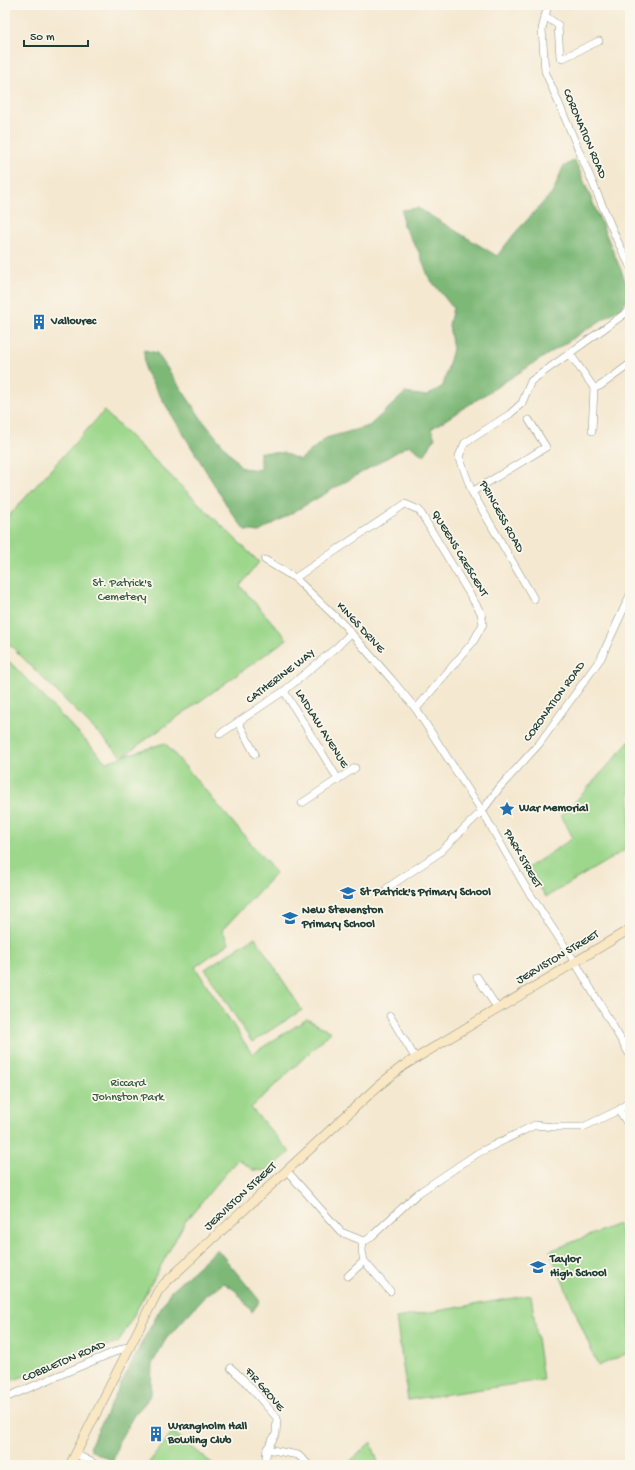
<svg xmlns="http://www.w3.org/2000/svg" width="635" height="1470" font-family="'Gochi Hand',sans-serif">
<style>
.green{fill:#9cd78b;stroke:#5e8a60}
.forest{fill:#7db877;stroke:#4e7a56}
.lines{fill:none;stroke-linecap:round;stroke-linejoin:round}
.street-casing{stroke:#8a9282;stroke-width:8}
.secondary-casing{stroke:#8a9282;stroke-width:10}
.street{stroke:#fff;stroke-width:7}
.secondary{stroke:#fae7c3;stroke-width:9}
.labels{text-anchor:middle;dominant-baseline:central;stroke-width:3.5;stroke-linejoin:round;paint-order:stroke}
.street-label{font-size:12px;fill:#1f3d34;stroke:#fbf7ec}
.poi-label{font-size:12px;font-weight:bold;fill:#1f3d34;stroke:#fbf7ec;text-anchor:start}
.park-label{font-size:12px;fill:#385c45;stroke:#fbf7ec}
</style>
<rect width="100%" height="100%" fill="#fbf7ec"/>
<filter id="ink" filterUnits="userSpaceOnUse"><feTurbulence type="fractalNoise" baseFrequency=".025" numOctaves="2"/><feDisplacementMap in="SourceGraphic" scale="8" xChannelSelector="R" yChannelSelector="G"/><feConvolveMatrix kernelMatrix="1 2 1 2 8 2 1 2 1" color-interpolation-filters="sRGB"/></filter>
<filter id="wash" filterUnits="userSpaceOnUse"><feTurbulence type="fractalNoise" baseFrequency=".012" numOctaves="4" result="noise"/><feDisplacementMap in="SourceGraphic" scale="16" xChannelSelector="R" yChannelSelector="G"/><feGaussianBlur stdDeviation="0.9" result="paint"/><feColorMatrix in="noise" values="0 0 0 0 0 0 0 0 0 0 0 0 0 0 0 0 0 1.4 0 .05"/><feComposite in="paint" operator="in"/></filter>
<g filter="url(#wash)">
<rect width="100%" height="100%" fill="#f4e8d0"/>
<g class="green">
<path d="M104,411l155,151 -19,24 47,53 -164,117 42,-13 111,130 -54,57 7,13 -34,24 57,87 55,-35 24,13 -80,76 39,44 -22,19 -15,-1 -15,-11 -52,61 -67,122 -114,41v-726l101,105 16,-5 -117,-117v-120z"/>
<path d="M630,741v106l-84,50 -18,-29 45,-30 -12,-23 14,-13z"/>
<path d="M255,937l47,73 -50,32 -47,-73z"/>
<path d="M618,1224l12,30v98l-32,14 -48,-115z"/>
<path d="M531,1295l12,85 -135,20 -12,-82z"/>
<path d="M173,1432l40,32 -1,1h-65z"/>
<path d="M371,1442l8,23h-33z"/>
</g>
<g class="forest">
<path d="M575,160l55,132v2l-8,13 -191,122 4,9 -11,18 -15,-11 -150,87 -14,-2 -14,-18 -86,-141 -1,-21 13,3 46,68 39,47 18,2v-18l24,1 16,7 26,-22 43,-12 36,-33 22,3 16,-10 10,-37 -4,-24 4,-17 -24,-30 -10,-26 -16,-27 -1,-15 16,-2 79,48 18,-23 38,-41 10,-25z"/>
<path d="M217,1249l43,52 -8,11 -16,-21 -12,-8 -19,13 -39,43 -14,25 -1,30 -6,9 -11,12 -15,26 -6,20 -21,-10 -2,-5 50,-100 30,-54z"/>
</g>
</g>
<g filter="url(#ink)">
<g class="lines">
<defs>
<g id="street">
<path d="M548,5l-6,24 3,42 72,169 13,26"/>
<path d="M545,16l13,9 2,32 3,1 36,-17"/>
<path d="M570,354l24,34 6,-2 30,-22"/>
<path d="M592,431l2,-43"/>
<path d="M472,492l74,-45 -17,-27"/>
<path d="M265,560l30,18 49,47 48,55 24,29 66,102 44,77 49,74 55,93"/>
<path d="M295,578l110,-74 14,6 62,103 2,11 -10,18 -57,67"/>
<path d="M534,599l-62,-107 -13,-36 6,-13 45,-29 12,-11 9,-22 99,-71"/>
<path d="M284,691l54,88"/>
<path d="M238,722l17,32"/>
<path d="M220,734l64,-43 52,-43 15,-15"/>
<path d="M302,803l53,-35"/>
<path d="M387,888l52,-35 43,-42 18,-24 39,-43 62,-86 29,-63"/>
<path d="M477,977l21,32"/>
<path d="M390,1016l26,43"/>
<path d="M619,1110l11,17"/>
<path d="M287,1171l54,61 22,9 4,-1 5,-4 45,-42 61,-41 57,-28 19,2h29l36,-17 11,-9"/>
<path d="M363,1241l-1,10 2,10 26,30"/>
<path d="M348,1276l16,-15"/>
<path d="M231,1368l13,12 33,38 -1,16 -9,15 -2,16"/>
<path d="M5,1398l126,-53"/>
<path d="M267,1449l31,6 11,10"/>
<path d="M76,1454l21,11"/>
</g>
<path id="secondary" d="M70,1465l88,-174 7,-8 212,-196 26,-21 227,-137"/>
</defs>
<use href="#street" class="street-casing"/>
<use href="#secondary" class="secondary-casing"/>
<use href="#street" class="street"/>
<use href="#secondary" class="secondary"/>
</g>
</g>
<defs>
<symbol id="building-bare" viewBox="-9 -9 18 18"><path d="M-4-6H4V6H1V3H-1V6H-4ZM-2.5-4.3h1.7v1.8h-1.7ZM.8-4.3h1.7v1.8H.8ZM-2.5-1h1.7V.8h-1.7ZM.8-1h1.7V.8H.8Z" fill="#1f6fb2" stroke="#fbf7ec" stroke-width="2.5" paint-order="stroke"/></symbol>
<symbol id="sight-bare" viewBox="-9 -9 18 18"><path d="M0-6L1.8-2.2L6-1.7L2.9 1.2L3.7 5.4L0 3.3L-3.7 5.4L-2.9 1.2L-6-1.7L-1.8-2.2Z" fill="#1f6fb2" stroke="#fbf7ec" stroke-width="2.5" paint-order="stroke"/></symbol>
<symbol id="school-bare" viewBox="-9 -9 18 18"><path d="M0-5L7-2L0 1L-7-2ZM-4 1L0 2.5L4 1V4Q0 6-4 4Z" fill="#1f6fb2" stroke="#fbf7ec" stroke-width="2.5" paint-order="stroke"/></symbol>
</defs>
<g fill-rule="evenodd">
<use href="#building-bare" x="28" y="311" width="22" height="22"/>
<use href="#sight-bare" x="496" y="798" width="22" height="22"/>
<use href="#school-bare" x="337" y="882" width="22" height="22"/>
<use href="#school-bare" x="279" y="907" width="22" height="22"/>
<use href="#school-bare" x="527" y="1256" width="22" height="22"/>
<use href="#building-bare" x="145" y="1423" width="22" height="22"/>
</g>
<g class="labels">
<g class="street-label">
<text transform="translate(584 134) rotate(67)">CORONATION ROAD</text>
<text transform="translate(501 517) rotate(61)">PRINCESS ROAD</text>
<text transform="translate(459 554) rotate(59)">QUEENS CRESCENT</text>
<text transform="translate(360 628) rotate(47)">KINGS DRIVE</text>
<text transform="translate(281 677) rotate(-37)">CATHERINE WAY</text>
<text transform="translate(555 702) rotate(-54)">CORONATION ROAD</text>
<text transform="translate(321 729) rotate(58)">LAIDLAW AVENUE</text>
<text transform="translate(522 859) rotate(60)">PARK STREET</text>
<text transform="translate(558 958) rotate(-31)">JERVISTON STREET</text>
<text transform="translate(241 1197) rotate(-43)">JERVISTON STREET</text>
<text transform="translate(64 1362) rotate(-23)">COBBLETON ROAD</text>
<text transform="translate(264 1390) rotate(49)">FIR GROVE</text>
</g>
<g class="poi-label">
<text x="51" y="322">Vallourec</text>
<text x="519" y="809">War Memorial</text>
<text x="360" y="893">St Patrick's Primary School</text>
<text x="302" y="911">New Stevenston<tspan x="302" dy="14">Primary School</tspan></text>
<text x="550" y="1260">Taylor<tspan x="550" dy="14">High School</tspan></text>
<text x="168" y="1427">Wrangholm Hall<tspan x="168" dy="14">Bowling Club</tspan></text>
</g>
<g class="park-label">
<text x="122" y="584">St. Patrick's<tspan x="122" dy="14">Cemetery</tspan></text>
<text x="128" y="1084">Riccard<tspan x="128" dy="14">Johnston Park</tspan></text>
</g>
</g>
<rect width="635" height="1470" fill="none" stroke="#fbf7ec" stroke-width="20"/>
<path d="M24 40v6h64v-6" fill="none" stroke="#1f3d34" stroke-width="2"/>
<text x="30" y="40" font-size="12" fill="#1f3d34" stroke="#fbf7ec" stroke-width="3" paint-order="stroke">50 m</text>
</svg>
